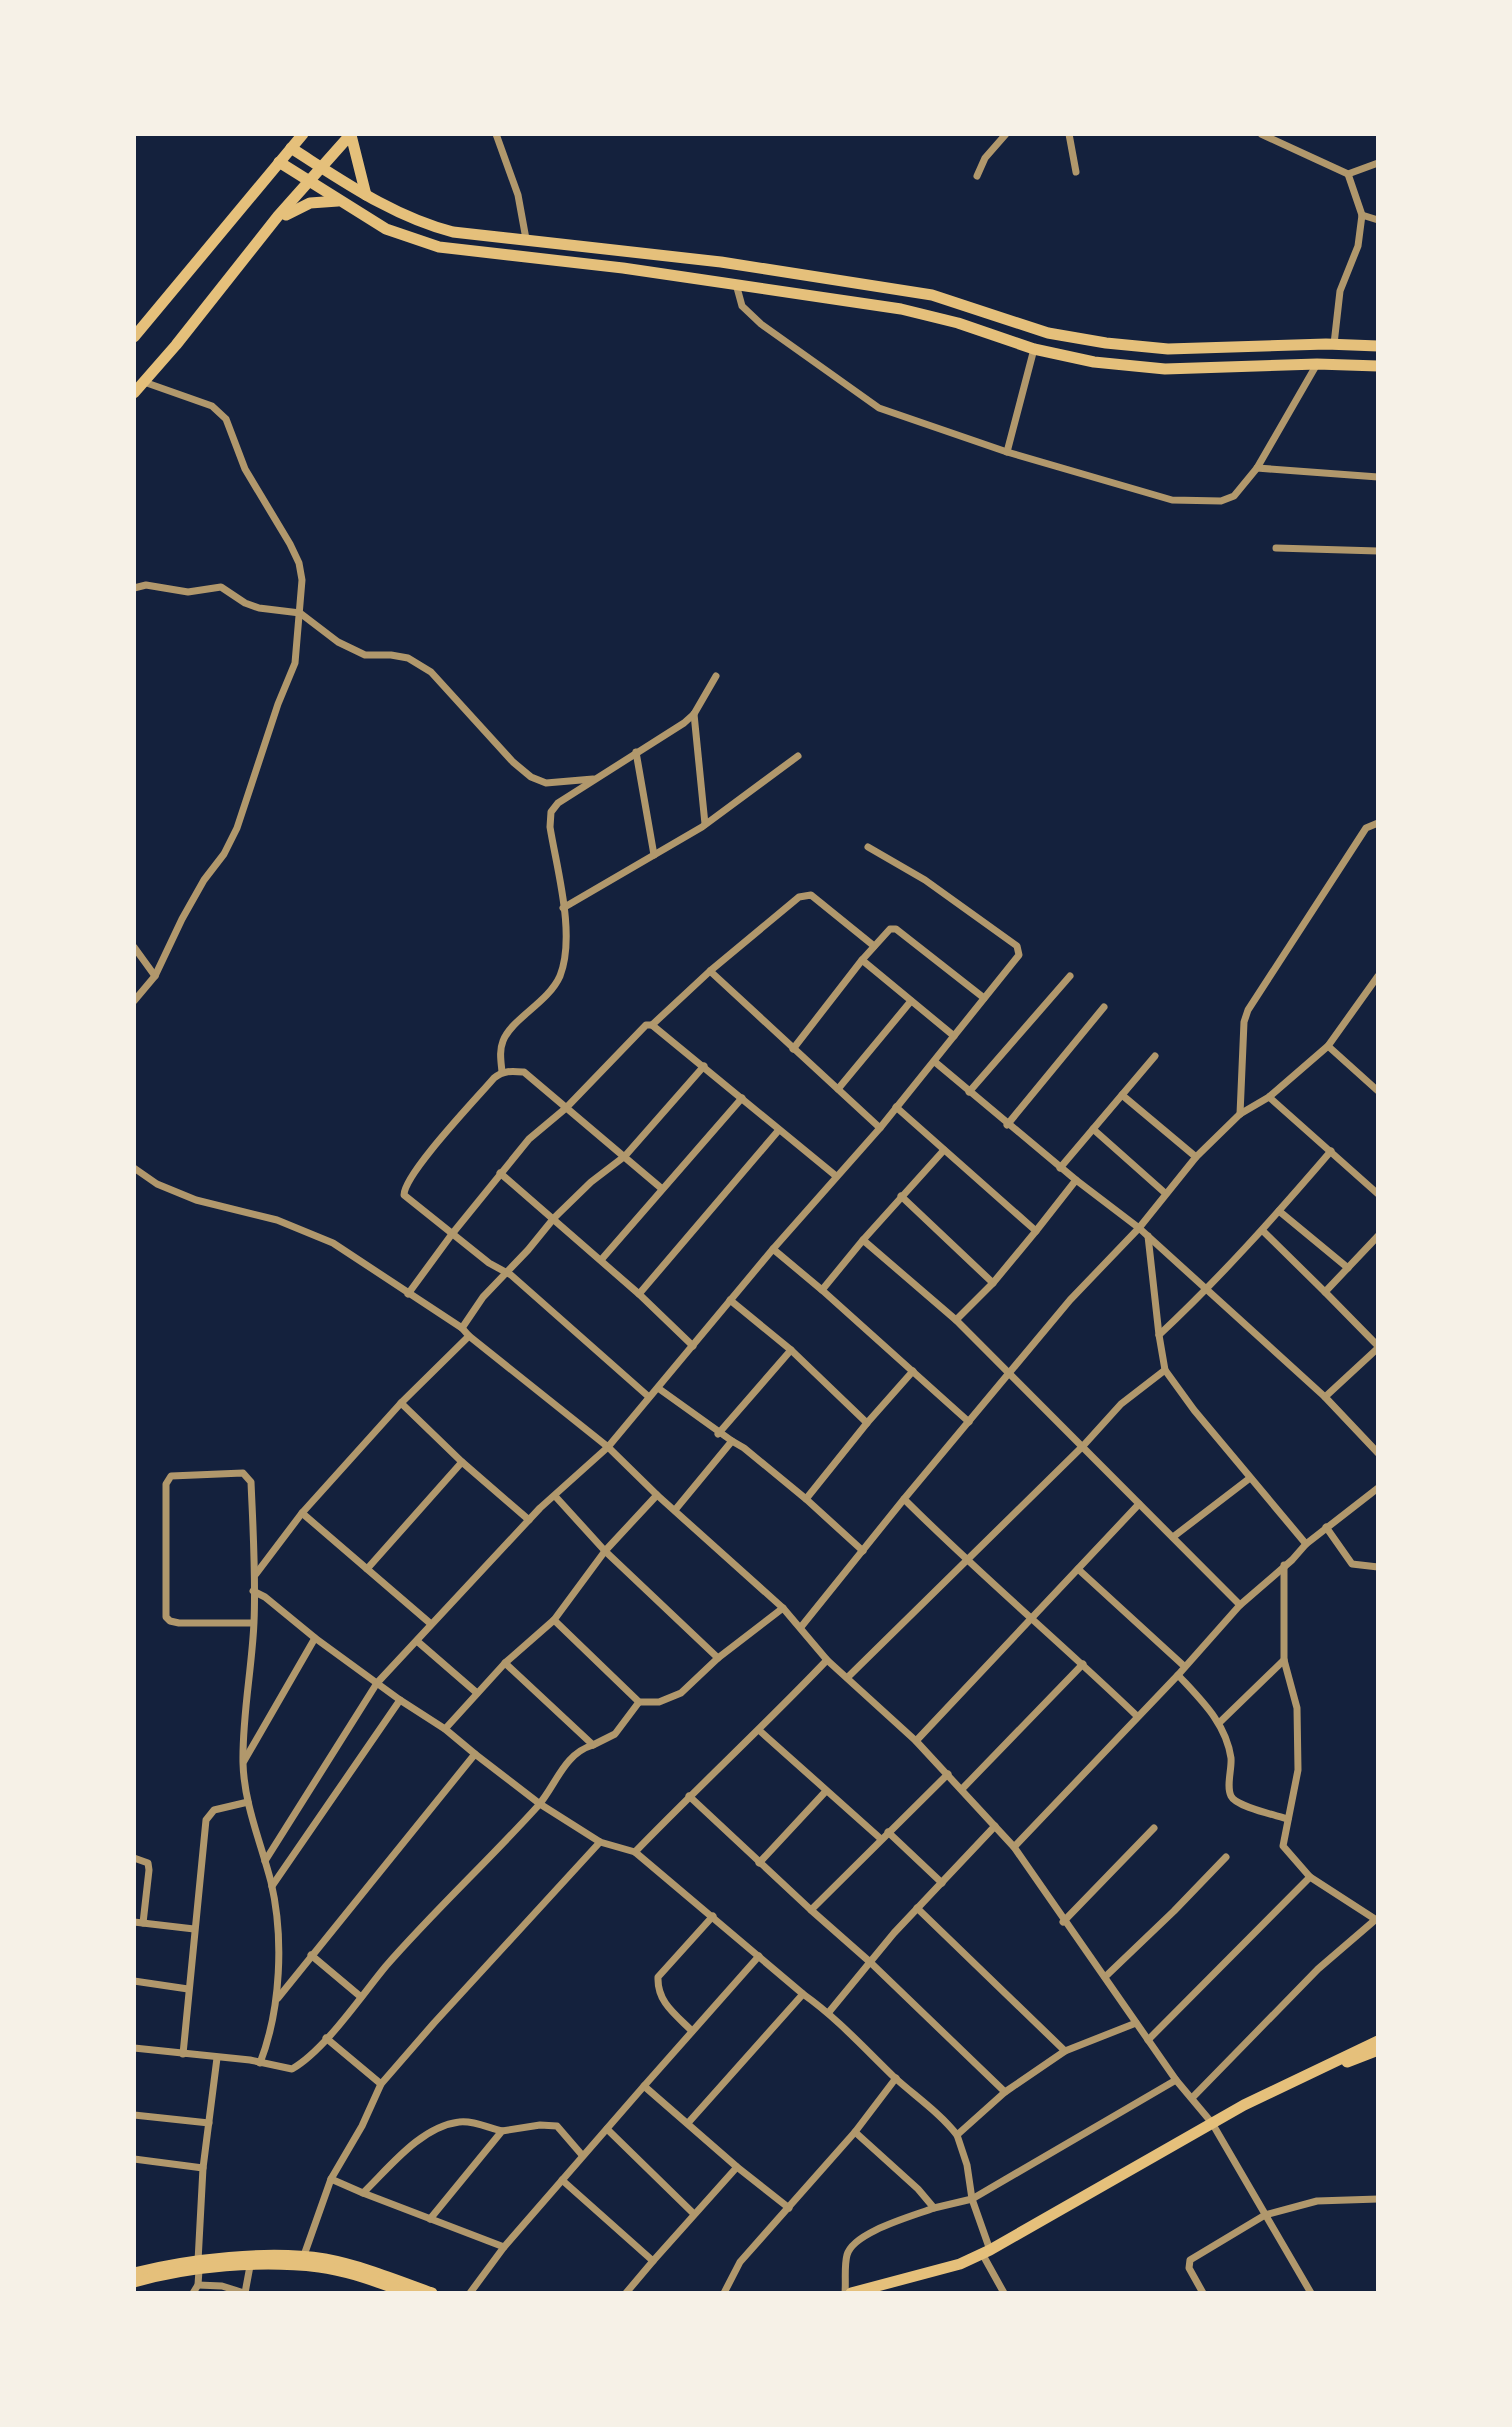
<svg xmlns="http://www.w3.org/2000/svg" width="1512" height="2427" font-family="Mulish,sans-serif">
<style>
.lines{fill:none;stroke-linecap:round;stroke-linejoin:round}
.minor{stroke:#b1986c;stroke-width:7}
.primary{stroke:#e5c07b;stroke-width:11}
</style>
<rect width="100%" height="100%" fill="#14213d"/>
<g class="lines">
<g class="minor">
<path d="M496,134l22,61 8,44"/>
<path d="M1069,134l7,38"/>
<path d="M1261,134l87,40 30,-11"/>
<path d="M977,176l8,-18 21,-24"/>
<path d="M1362,215l16,5"/>
<path d="M736,284l6,22 19,18 118,84 128,44 165,48 49,1 13,-5 23,-28 60,-104"/>
<path d="M1334,344l6,-53 18,-45 4,-31 -14,-41"/>
<path d="M1007,452l27,-103"/>
<path d="M1257,468l121,9"/>
<path d="M1276,548l102,3"/>
<path d="M134,588l12,-3 42,7 33,-5 24,16 14,5 41,5 38,29 27,13h26l17,3 23,14 82,90 18,15 15,6 47,-4"/>
<path d="M694,714l11,110"/>
<path d="M636,752l18,103"/>
<path d="M563,908l139,-81 96,-71"/>
<path d="M134,947l21,29"/>
<path d="M862,960l92,76"/>
<path d="M710,971l170,157"/>
<path d="M134,1001l21,-25 27,-57 22,-39 20,-26 13,-26 41,-124 17,-41 7,-83 -3,-17 -9,-19 -45,-75 -19,-50 -14,-13 -68,-24"/>
<path d="M652,1025l184,151"/>
<path d="M1328,1046l50,45"/>
<path d="M793,1049l69,-89 28,-31h6l88,69"/>
<path d="M935,1062l141,118"/>
<path d="M502,1072c-1,-11 -3,-21 1,-31 9,-23 45,-38 57,-65 16,-41 -3,-106 -10,-149l1,-15 7,-9 126,-80 10,-9 22,-38"/>
<path d="M838,1089l73,-88"/>
<path d="M969,1092l101,-116"/>
<path d="M1122,1095l74,62"/>
<path d="M1269,1097l109,97"/>
<path d="M896,1107l140,124 -43,52 -37,37"/>
<path d="M1240,1114l4,-92 4,-12 118,-182 12,-5"/>
<path d="M1007,1125l97,-118"/>
<path d="M1093,1129l72,64"/>
<path d="M134,1168l23,16 39,16 81,20 56,23 129,85 7,8 139,111 165,-198 49,41 41,-50 93,80 284,285 -62,70 -164,172"/>
<path d="M1060,1168l95,-112"/>
<path d="M500,1173l139,121 54,52"/>
<path d="M901,1196l92,87"/>
<path d="M1279,1211l69,57"/>
<path d="M1036,1231l40,-51 63,48 186,169 53,-49"/>
<path d="M1263,1231l62,61 53,-56"/>
<path d="M1148,1236l11,99 6,35 29,40 112,134"/>
<path d="M863,1240l81,-90"/>
<path d="M773,1249l107,-121 139,-173 -2,-9 -92,-66 -57,-33"/>
<path d="M601,1260l141,-162"/>
<path d="M822,1290l147,132"/>
<path d="M1325,1292l53,54"/>
<path d="M408,1294l44,-60 77,-95 37,-31 80,-83h6l58,-54 89,-74 12,-2 63,51"/>
<path d="M639,1294l139,-163"/>
<path d="M730,1300l61,50 76,73"/>
<path d="M462,1328l21,-31 45,-47 26,-32 37,-36 34,-26 79,-90"/>
<path d="M1159,1335c62,-58 117,-120 172,-184"/>
<path d="M658,1388l74,53 -57,69"/>
<path d="M649,1397l-138,-122 -22,-12 -85,-68c0,-21 73,-97 90,-117 10,-8 18,-7 30,-6l137,116"/>
<path d="M1325,1397l53,56"/>
<path d="M401,1403l68,-67"/>
<path d="M718,1434l73,-84"/>
<path d="M732,1441l12,7 62,51"/>
<path d="M555,1496l50,55 113,107"/>
<path d="M302,1513l129,111"/>
<path d="M1326,1527l26,37 26,3"/>
<path d="M1173,1537l77,-59"/>
<path d="M863,1551l-57,-52 61,-76 46,-52"/>
<path d="M1284,1565v95l13,48 1,62 -15,76 27,31 68,44"/>
<path d="M367,1569l95,-107 67,58"/>
<path d="M1078,1569l106,97"/>
<path d="M256,1574l46,-61 99,-110 61,59"/>
<path d="M253,1591l12,6 50,41 85,62 45,29 30,25"/>
<path d="M1240,1605l52,-45 14,-16 72,-56"/>
<path d="M554,1620l85,82h20l22,-9 37,-35 65,-50"/>
<path d="M254,1623h-75l-9,-2 -4,-4v-133l5,-8 72,-3 8,9c2,47 5,94 3,140 -2,47 -12,94 -11,141 1,41 18,80 28,119 13,55 10,127 -11,181"/>
<path d="M801,1627l103,-128"/>
<path d="M417,1641l60,52"/>
<path d="M1178,1675c23,25 48,48 53,83 1,11 -5,28 0,38 5,11 45,19 57,23"/>
<path d="M848,1677l235,-231 38,-42 44,-34"/>
<path d="M1137,1716c-77,-74 -158,-142 -233,-217l166,-199 69,-72 57,-71 44,-43 29,-17 59,-51 50,-70"/>
<path d="M1219,1723l65,-63"/>
<path d="M445,1729l60,-66 49,-43 51,-69 52,-56"/>
<path d="M760,1731l121,108"/>
<path d="M916,1741l223,-237"/>
<path d="M593,1745l22,-11 24,-32"/>
<path d="M244,1761l71,-123"/>
<path d="M962,1789l121,-125"/>
<path d="M689,1796l122,114"/>
<path d="M888,1832l54,51"/>
<path d="M635,1852c63,-65 130,-127 192,-192"/>
<path d="M134,1858l14,5 1,7 -6,53"/>
<path d="M265,1861l112,-178 163,-175 68,-61 49,48 126,113 44,52 89,81 98,106 162,233 36,43 99,170"/>
<path d="M759,1863l67,-72"/>
<path d="M272,1886l128,-186"/>
<path d="M917,1908l148,143 -60,41"/>
<path d="M134,1922l60,7"/>
<path d="M1063,1922l91,-94"/>
<path d="M311,1955l50,42"/>
<path d="M759,1956l-115,130 93,81 52,41"/>
<path d="M1105,1977l69,-66 52,-54"/>
<path d="M134,1981l54,8"/>
<path d="M278,1998l197,-244 65,50 60,38 35,10 168,142c34,24 61,54 91,83 21,19 46,36 63,58l48,-43 -135,-130 -59,-52 137,-136"/>
<path d="M829,2012l65,-79 101,-107"/>
<path d="M692,2031c-17,-17 -35,-29 -34,-54l55,-61"/>
<path d="M326,2038l55,46"/>
<path d="M1148,2040l162,-163"/>
<path d="M134,2048l116,12 42,9c33,-19 69,-73 94,-103 48,-55 102,-105 151,-159 19,-21 26,-53 56,-62l-88,-82"/>
<path d="M1065,2051l71,-28"/>
<path d="M183,2054l23,-234 8,-10 34,-8"/>
<path d="M1192,2098l126,-129 57,-49"/>
<path d="M134,2115l75,8"/>
<path d="M688,2123l115,-129"/>
<path d="M607,2129l87,85"/>
<path d="M502,2131c-13,-3 -30,-11 -43,-9 -39,5 -70,46 -96,71l141,54"/>
<path d="M855,2132l63,57 16,19 38,-9 204,-119"/>
<path d="M957,2135l10,30 5,34 18,51"/>
<path d="M134,2159l69,9"/>
<path d="M331,2179l32,14"/>
<path d="M562,2180l91,81 84,-94"/>
<path d="M430,2219l72,-88 38,-6 17,1 25,29"/>
<path d="M984,2257l20,36"/>
<path d="M303,2258l28,-79 31,-53 19,-42 53,-61 166,-181"/>
<path d="M198,2261l5,-93 14,-110"/>
<path d="M198,2285l24,1 22,7"/>
<path d="M193,2293l5,-8 1,-15"/>
<path d="M245,2293l5,-27"/>
<path d="M470,2293l34,-46 140,-161"/>
<path d="M626,2293l27,-32"/>
<path d="M724,2293l16,-31 115,-130 41,-54"/>
<path d="M845,2293c1,-12 -1,-27 2,-38 6,-23 66,-39 87,-47"/>
<path d="M1203,2293l-14,-25 1,-8 75,-45 52,-14 61,-2"/>
</g>
<g class="primary">
<path d="M351,135l15,60"/>
<path d="M291,148c52,33 101,68 162,84l268,30 211,33 116,38 58,10 62,6 158,-5 52,2"/>
<path d="M279,162l107,67 53,18 184,21 278,41 57,14 76,26 60,13 71,7 152,-5 61,2"/>
<path d="M286,215l24,-12 28,-2"/>
<path d="M134,337l169,-203"/>
<path d="M134,393l42,-48 102,-129 73,-82"/>
<path d="M1347,2062l31,-12"/>
<path d="M134,2273c55,-14 135,-23 191,-14 37,7 71,21 107,34"/>
<path d="M134,2282c57,-16 126,-22 185,-15 31,4 60,16 90,26"/>
<path d="M851,2293l109,-29 30,-14 254,-145 134,-64"/>
</g>
</g>
<rect width="1512" height="2427" fill="none" stroke="#f6f1e7" stroke-width="272"/>
</svg>
